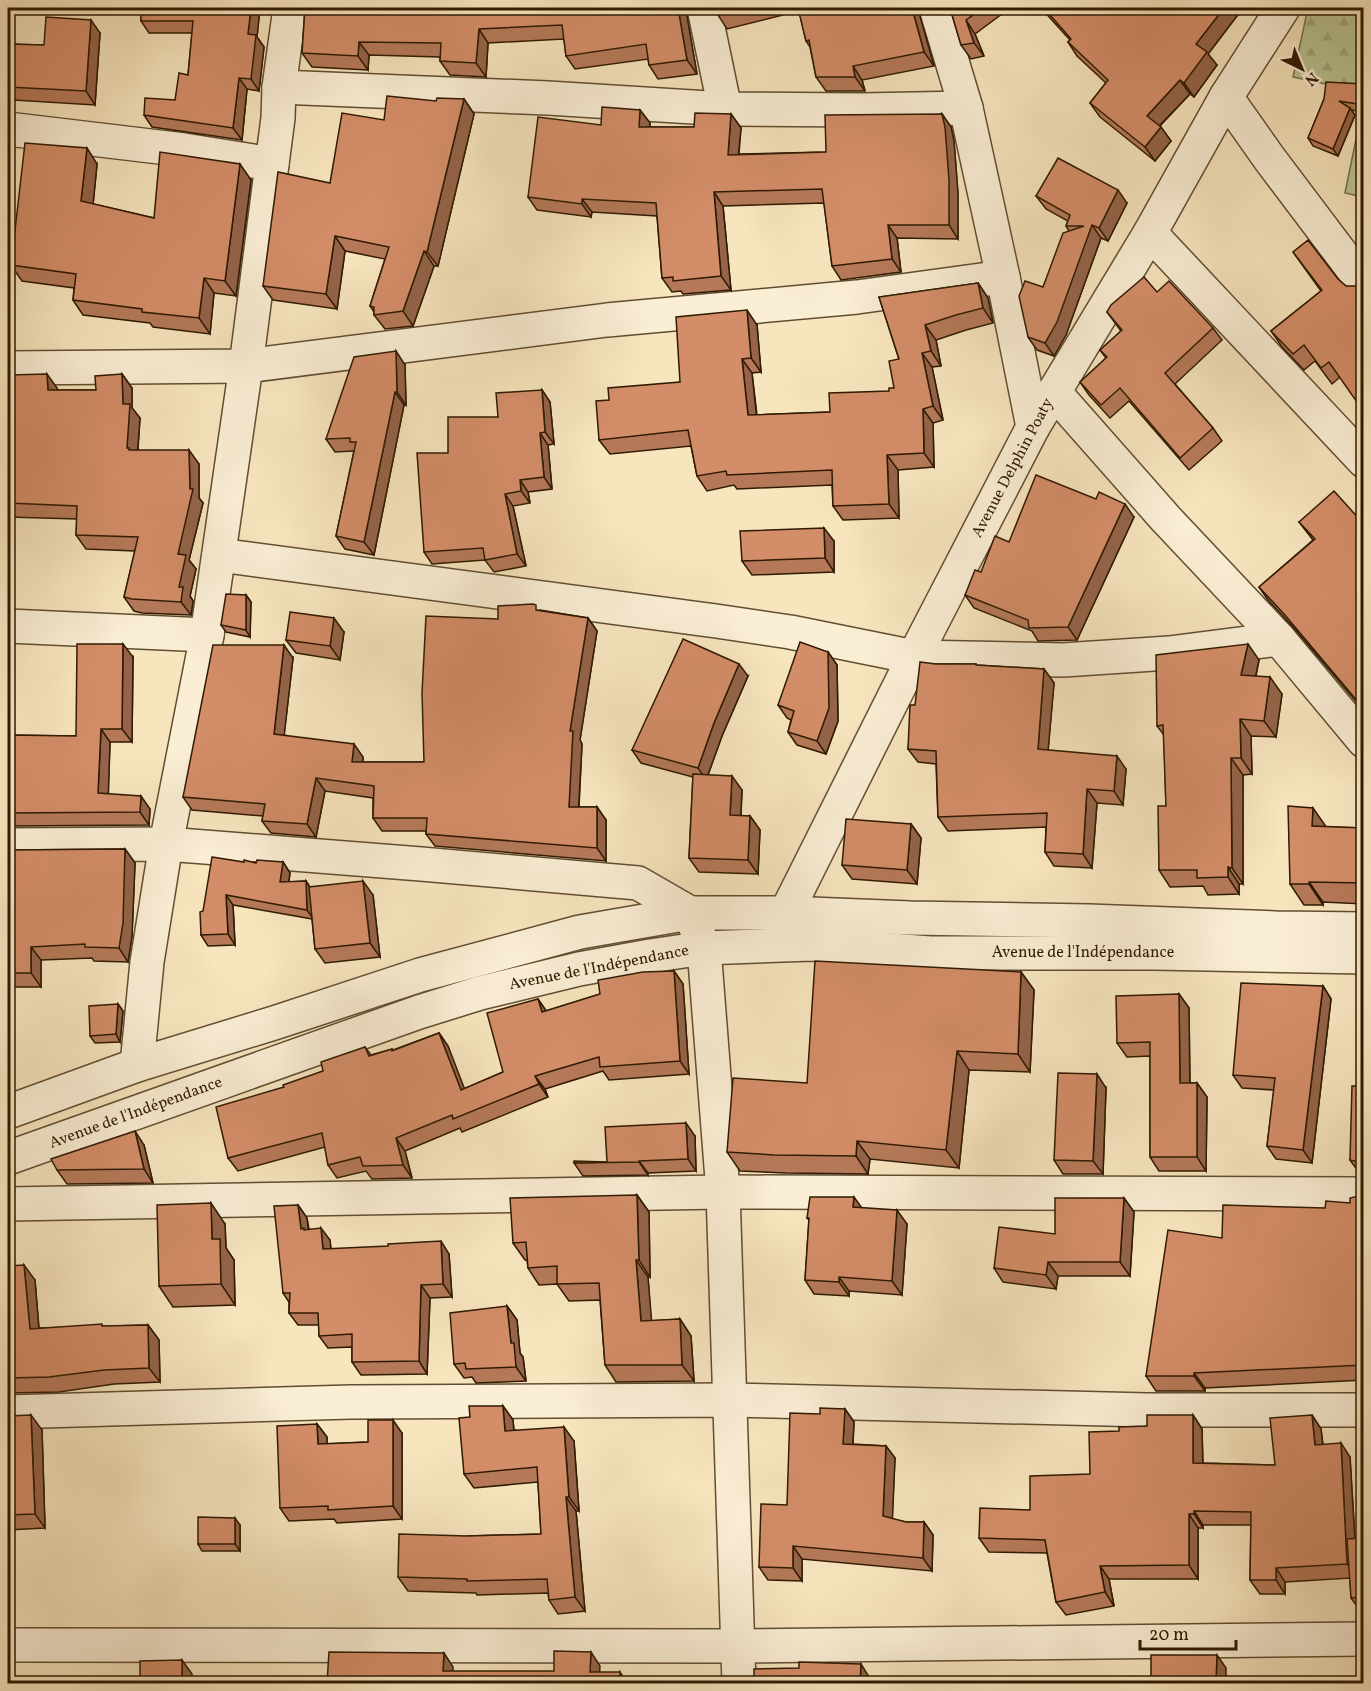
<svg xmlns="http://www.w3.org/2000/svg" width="1371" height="1691" font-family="Vollkorn,serif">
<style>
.forest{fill:url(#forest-firs);stroke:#74704b;stroke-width:1.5}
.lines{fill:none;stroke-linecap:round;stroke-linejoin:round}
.minor-casing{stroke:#614d31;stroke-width:36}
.tertiary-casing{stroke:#614d31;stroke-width:36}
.minor{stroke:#faeed5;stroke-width:33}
.tertiary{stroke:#faeed5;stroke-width:33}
.wall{fill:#b57959;stroke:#2f1a02;stroke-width:1.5}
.shaded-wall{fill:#946349;stroke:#2f1a02;stroke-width:1.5}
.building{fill:#d38d68;stroke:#2f1a02;stroke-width:1.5}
.labels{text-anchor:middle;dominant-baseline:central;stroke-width:4.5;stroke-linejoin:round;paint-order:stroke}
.street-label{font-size:16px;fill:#2f1a02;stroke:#faeed5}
</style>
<defs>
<pattern id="forest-firs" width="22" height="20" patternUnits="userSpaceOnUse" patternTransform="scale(1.5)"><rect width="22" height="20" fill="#bac594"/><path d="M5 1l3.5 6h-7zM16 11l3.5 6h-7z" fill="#a0a97e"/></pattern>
</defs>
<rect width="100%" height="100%" fill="#f7e5be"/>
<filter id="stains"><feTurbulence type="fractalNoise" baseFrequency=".00333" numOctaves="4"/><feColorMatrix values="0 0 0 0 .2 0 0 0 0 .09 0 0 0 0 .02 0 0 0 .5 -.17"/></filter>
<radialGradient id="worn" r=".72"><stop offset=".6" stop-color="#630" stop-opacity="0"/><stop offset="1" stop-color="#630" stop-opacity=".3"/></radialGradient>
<g class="forest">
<path d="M1308,8h55v84l-70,-15z"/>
<path d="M1363,105v92l-18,-4z"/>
</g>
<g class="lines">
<defs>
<g id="minor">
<path d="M704,8l21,101"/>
<path d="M279,87l269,11 177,11 137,1 104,-2"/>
<path d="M1226,97l43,61 95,126"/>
<path d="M8,129l176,21 88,14"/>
<path d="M1150,233l214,228"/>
<path d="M8,368l238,-2 361,-46 250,-23 146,-20"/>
<path d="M1054,392l112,127 113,120 85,102"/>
<path d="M1033,427l117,-194 76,-136 57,-89"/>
<path d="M219,555l497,66 74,11 124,25 149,3 106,-7 110,-14"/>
<path d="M8,626l199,9"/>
<path d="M8,845l158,-1 255,20 217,19 52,30 14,35 19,244 16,492"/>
<path d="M137,1065l10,-103 19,-118 41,-209 39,-269 26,-202 6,-46 1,-31 11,-79"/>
<path d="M8,1204l715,-12 641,2"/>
<path d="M8,1412l343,-10 379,-2 417,10h217"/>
<path d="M8,1645l730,1 626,-7"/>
</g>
<g id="tertiary">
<path d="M782,930l4,-17 128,-256 119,-230 -30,-150 -37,-169 -30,-100"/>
<path d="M8,1112l129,-47 137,-42 146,-48 160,-43 110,-19h96l124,5 179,3 187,7 88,1"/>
<path d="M8,1158l411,-146 61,-19 99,-24 71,-13 54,-8 107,-4 119,9h224l210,4"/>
</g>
</defs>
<use href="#minor" class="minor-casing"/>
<use href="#tertiary" class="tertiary-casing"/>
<use href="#minor" class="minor"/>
<use href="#tertiary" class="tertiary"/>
</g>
<g class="wall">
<path d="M141,8h119l-3,29 7,10 -5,44 -12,-2 -5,51 -90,-13 -8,-12 31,-15 13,-25 4,-42h-43l-8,-12z"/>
<path d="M305,8h381v3l11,63 -39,5 -9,-14 -1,-6 -73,10 -9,-13 -2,-17 -76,4 -2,34 -36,-2 -10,-14v-4l-71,-2 -1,15 -56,-3 -10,-14z"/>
<path d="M716,8h201l17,58 -72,14 3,11h-39l-10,-14 -6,-30 -4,-6 -7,-30 -72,18 -9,-14z"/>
<path d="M950,8h60l-35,26 9,22 -13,3 -10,-14z"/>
<path d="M1041,8h104l8,6h4l5,-6h84l-6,4 -32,42 9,11 -23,32 -4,-3 -30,32 11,15 -16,20 -55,-44 -10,-14 16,-20 -29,-27 -9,-14 2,-2z"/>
<path d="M100,33l-5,72 -81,-5v9h-6v-65l36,1z"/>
<path d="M1364,84v28l-13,-2 4,5 -17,41 -25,-10 -5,-8 16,-39z"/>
<path d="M464,99l10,15 -36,152h-4l-21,60 -28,3 -11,-14v-3l-4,-6 15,-47 -40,-8 -8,58 -64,-9 -10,-14 67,-103 54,-63z"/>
<path d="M640,110l10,13v4h44l37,-13 10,14 -2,26 87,-2 116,-38 9,13 3,14 4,53v45l-61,-1 4,34 -60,8 -9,-14 -8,-63 -101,3 8,84 -48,4 -2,-3 -9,1 -10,-14 -5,-62 -65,-4 -1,5 -54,-7 -9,-13 73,-72z"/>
<path d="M97,164l-4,40 61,14 97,-38 -15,116 -22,-3 -4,41 -57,-7 -3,-4 -67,-8 -10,-15 1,-12 -52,-7 -11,-16z"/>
<path d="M1036,196l91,7 -19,38 -7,-3 -35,97 -12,21 -17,-6 -9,-13 15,-50 26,-56 -3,-5 2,-5 -22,-12z"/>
<path d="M1293,252l45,27 8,7 18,8v117l-24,-34 -8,7 -17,-23 -11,9 -22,-23 -11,-16 50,-40z"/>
<path d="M978,283l10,15 5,25 -27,7 -30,10 5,26 -9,1 11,53 -10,3 1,44 -36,3 1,48 -56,2 -10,-14 -1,-21 -95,4 -3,-4 -27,6 -10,-15 -6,-30 -81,8 -11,-14 10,-40 71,-18 77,-57 4,47 -9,1 5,42 73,-3 59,-21 5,-3 5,-29 -20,-62z"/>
<path d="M1157,292l56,36 9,12 -47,44 38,44 9,13 -33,29 -60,-69 -19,17 -21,-23 -9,-13 26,-24 -6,-8 21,-19 -14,-19z"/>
<path d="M405,365l1,40h-2l-30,150 -29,-6 -9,-13 18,-85 -19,1 -9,-13z"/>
<path d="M122,374l10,14v20l8,10 -2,32 61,14v34l4,5 -14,57 7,9 -6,27 3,5 -2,14 -49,-2 -8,-2 -10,-14 11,-46 -49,-2 -10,-14 1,-16 -69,-2v-140l49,11v2h39z"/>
<path d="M542,390l8,12 4,42 -6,1 4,44 -24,3 2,11 -17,3 13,60 -32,6 -9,-12 -53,4 -8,-12 24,-99 50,-36z"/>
<path d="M1134,517l-57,123 -39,1 -6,-10 -58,-23 -9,-13 16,-23 28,-30z"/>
<path d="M1361,521l3,3v187l-71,-84 -25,-27 -9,-13 54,-47 -14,-18z"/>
<path d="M834,541v31l-82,3 -10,-14z"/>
<path d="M246,595l5,7 -1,35 -24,-5 -5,-7z"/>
<path d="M540,610l48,8 9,13 -17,109 2,4 -3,63h18l9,13v41l-171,-15 -9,-12v-3h-44l-9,-13v-20l-48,-7 -9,46 -45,-4 -9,-12 1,-5 -71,-6 -9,-13 110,-139 -9,77 79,22v5h61l74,-143z"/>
<path d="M344,632l-4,28 -44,-7 -10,-13z"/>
<path d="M828,652l9,13 1,56 -12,33 -29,-9 -9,-13 3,-12 -4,-2 -9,-13z"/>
<path d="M133,657l-1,85h-22l-2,52 42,15 -1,16 -141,1v-91l68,1z"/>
<path d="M1259,660l-3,16 26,18 -6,43 -25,-1 1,38 -9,1v109h-4v10l-31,1 -5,-9 -33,1 -11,-17 7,-64 -2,-71 -7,-9z"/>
<path d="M936,664h40l1,1 67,4 10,14 -6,67 78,19 -3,36 -26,-2 -5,65 -38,-2 -9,-14 1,-25 -98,4 -10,-14 -2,-53 -18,-2 -10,-13 7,-44z"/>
<path d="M748,676l-26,60 -14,39 34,15 -1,26h9l10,14 -2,44 -59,-2 -10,-14 4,-81 -52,-14 -9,-13z"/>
<path d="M911,824l10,14 -4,46 -65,-5 -10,-14z"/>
<path d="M1326,827l38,1v76l-41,-2v3h-19l-14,-21z"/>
<path d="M125,849l10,14 -3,73 -4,26 -34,-1 -2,-3 -51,2v27h-33v-137z"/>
<path d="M244,862h39l7,11 -1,9 17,-1 4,6 63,8 7,62 -55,6 -10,-14 -3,-30 -79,-14 2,40 -27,1 -7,-11 2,-24z"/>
<path d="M674,971l9,13 6,90 -80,6 -6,-9 -58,18 3,8 -86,35 -2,-4 -55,23 7,27 -40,1 -6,-8 -29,7 -9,-13 -3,-18 -87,24 -10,-13 56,-71 39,-16 42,-24 6,8 21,-6 1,1 46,-17 9,13 16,43 39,-17 35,-73 8,12z"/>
<path d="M1021,972l13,18 -4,82 -61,-2 -10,98 -89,-9 -2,15 -82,-1 -46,-2 -13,-19 80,-69z"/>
<path d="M1323,986l8,13 -19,164 -36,-4 -9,-13 7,-56 -32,-2 -9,-13z"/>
<path d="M1179,994l10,14 1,75h7l10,14 -1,74h-47l-9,-14v-101l-23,1 -10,-14z"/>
<path d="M118,1004l5,7 -3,31 -25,1 -5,-7z"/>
<path d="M1364,1086v90l-3,-1 -11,-15z"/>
<path d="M1106,1088l-3,86h-40l-9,-14z"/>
<path d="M695,1136l1,35 -48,2v2l-65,1 -9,-13 33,-1z"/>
<path d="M144,1145l9,38 -86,1 -10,-14z"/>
<path d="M637,1195l12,17 1,65h-2l3,44 29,-2 11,17 3,45 -78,1 -11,-17 -5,-65 -31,1 -12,-17 -18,1 -11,-17 -1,-8h-2l-12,-17z"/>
<path d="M1364,1195v185l-159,8v3h-49l-10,-15 76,-138 128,-35z"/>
<path d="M1124,1198l10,14 -4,64h-72l-2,13 -53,-7 -9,-14 61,-34z"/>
<path d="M298,1205l9,13 2,11 21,11 1,9 118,5 3,43 -22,1 -3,76 -66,1 -9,-13v-15l-24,1 -9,-12v-11h-21l-9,-12v-11l-6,-9z"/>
<path d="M862,1208l45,16 -5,71 -53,-4v5l-35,-2 -9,-14 4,-60 -2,-2z"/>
<path d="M225,1224l1,24 8,12 1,45 -62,2 -14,-21z"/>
<path d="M8,1266l27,14 4,48 109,-3 11,15 1,42 -46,2 -55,8 -51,1z"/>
<path d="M507,1306l10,14 3,33 3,4 3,24 -50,2 -4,-6 -8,1 -10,-14z"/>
<path d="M503,1406l10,14 1,10 60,11 5,70h-3l9,100 -27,3 -9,-14 -1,-7 -71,2 -1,-2 -68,-2 -10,-14 69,-41 74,-2 -3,-52 -64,6 -10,-14 6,-57z"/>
<path d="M845,1409l9,13 -1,22 33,2 9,12 -3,61 14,3h18l9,13 -1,36 -130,-12v22l-34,-1 -9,-13 28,-62 33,-91z"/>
<path d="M1193,1415l9,14 1,34 72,2 37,-50 9,14 2,15 27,13 5,81h9v78l-13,-18 -1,-20 -65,4v12h-25l-10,-14 1,-55h-48v3h-5v51h-89l5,27 -48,9 -10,-13 -9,-49 -58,-1 -10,-14 51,-28 60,-36 29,-43 28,-5z"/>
<path d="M8,1416l34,14 3,98 -37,2z"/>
<path d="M317,1424l10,13v7l41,-2 34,-9v86l-65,4 -3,-4 -45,2 -9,-13z"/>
<path d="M240,1525v26h-38l-4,-7z"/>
</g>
<g class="shaded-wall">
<path d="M251,8h9l-3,29 7,10 -5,44 -8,-12 -3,-45z"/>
<path d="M678,8h8v3l11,63 -10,-14z"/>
<path d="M912,8h5l1,1 16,57 -10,-14z"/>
<path d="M1224,8h13l3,4 -32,42 9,11 -23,32 -10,-14 12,-39z"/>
<path d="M91,20l9,13 -5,72 -9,-14z"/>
<path d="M966,20l9,14 9,22 -10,-13z"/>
<path d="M479,29l9,14 -2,34 -10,-14z"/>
<path d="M359,42l10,13 -1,15 -10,-14z"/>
<path d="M853,66l9,14 3,11 -10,-14z"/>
<path d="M239,78l8,11 -5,51 -9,-12z"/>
<path d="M1180,80l10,14 -34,35 -9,-13z"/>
<path d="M8,90l6,10v9l-6,-9z"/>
<path d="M464,99l10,15 -36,152 -11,-14z"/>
<path d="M1350,108l5,7 -17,41 -5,-7z"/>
<path d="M640,110l10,13 -1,17 -10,-13z"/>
<path d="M731,114l10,14 -4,40 -9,-13z"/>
<path d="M942,114l9,13 3,14 4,53v45l-9,-14z"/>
<path d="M1161,127l10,14 -16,20 -10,-14z"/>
<path d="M87,148l10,16 -5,52 -11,-15z"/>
<path d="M240,164l11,16 -15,116 -11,-15z"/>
<path d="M1118,190l9,13 -19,38 -9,-13z"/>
<path d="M714,192l9,14 8,84 -10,-14z"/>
<path d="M582,199l10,13 -1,5 -9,-13z"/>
<path d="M888,225l9,13 4,34 -9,-13z"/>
<path d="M1092,225l9,13 -35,97 -12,21 -9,-13z"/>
<path d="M335,236l10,15 -8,58 -11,-15z"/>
<path d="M424,251l10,15 -21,60 -10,-15z"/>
<path d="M204,278l10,15 -4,41 -11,-16z"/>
<path d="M978,283l10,15 5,25 -10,-15z"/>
<path d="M747,310l10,15 4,47 -10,-14z"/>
<path d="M925,325l11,15 5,26 -10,-15z"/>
<path d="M396,351l9,14 1,40 -9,-13z"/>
<path d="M922,353l10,14 11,53 -10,-14z"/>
<path d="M742,359l10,14 6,57 -10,-15z"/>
<path d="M47,374l10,14v16l-9,-14z"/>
<path d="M122,374l10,14v20l8,10 -3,41 -10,-11 -4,-44z"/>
<path d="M542,390l8,12 4,42 -9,-12z"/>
<path d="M395,392l9,13 -30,150 -10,-13z"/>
<path d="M923,409l10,14 1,44 -10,-14z"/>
<path d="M540,433l8,12 4,44 -8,-12z"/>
<path d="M189,450l10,14v34l4,5 -14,57 7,9 -6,27 3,5 -2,14 -10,-13 -2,-15 -1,-33 12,-65z"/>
<path d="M887,455l11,15 1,48 -10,-14z"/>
<path d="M520,480l8,12 2,11 -9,-12z"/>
<path d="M505,494l8,12 13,60 -9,-12z"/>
<path d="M1125,504l9,13 -57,123 -9,-13z"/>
<path d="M824,528l10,13v31l-9,-14z"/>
<path d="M246,595l5,7 -1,35 -4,-7z"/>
<path d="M334,618l10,14 -4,28 -10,-14z"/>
<path d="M588,618l9,13 -17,109 2,4 -4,76 -9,-13 1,-76z"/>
<path d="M123,644l10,13 -1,85 -10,-13z"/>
<path d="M1248,644l11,16 -7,32 -11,-17z"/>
<path d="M8,645v1l1,26 -1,-1z"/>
<path d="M284,645l9,13 -10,88 -9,-12z"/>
<path d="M828,652l9,13 1,56 -12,33 -9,-13z"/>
<path d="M739,664l9,12 -26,60 -16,44 -8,-12 16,-45z"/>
<path d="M1044,669l10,14 -7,80 -9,-14z"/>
<path d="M1270,677l12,17 -6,43 -12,-16z"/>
<path d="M1240,719l11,17 1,38 -11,-16z"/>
<path d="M101,729l9,13 -2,65 -10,-14z"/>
<path d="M354,744l9,13 -2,17 -9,-12z"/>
<path d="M1117,756l9,13 -3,36 -9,-14z"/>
<path d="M1231,758l12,17v109l-11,-16z"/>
<path d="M732,776l10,14 -2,39 -10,-14z"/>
<path d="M316,778l9,13 -9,46 -9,-13z"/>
<path d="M1087,789l10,14 -5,65 -9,-14z"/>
<path d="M141,796l9,13 -1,16 -9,-13z"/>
<path d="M597,807l9,13v41l-9,-13z"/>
<path d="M1313,808l14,20 -15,-2z"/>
<path d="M750,816l10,14 -2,44 -10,-14z"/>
<path d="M911,824l10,14 -4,46 -10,-14z"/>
<path d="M125,849l10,14 -3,73 -4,26 -9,-14z"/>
<path d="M283,862l7,11 -3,19 -7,-10z"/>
<path d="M1228,867l11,17v10l-11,-17z"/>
<path d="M306,881l7,11 1,28 -7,-10z"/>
<path d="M363,881l10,14 7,62 -10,-14z"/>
<path d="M1309,882l14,20v3l-14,-21z"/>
<path d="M226,895l7,10 2,40 -7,-11z"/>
<path d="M31,947l10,13v27l-10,-14z"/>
<path d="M674,971l9,13 6,90 -9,-13z"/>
<path d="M1021,972l13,18 -4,82 -12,-18z"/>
<path d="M1323,986l8,13 -19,164 -9,-13z"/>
<path d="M1179,994l10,14 1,89 -10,-14z"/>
<path d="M538,999l9,13h-5z"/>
<path d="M118,1004l5,7 -3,31 -4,-8z"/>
<path d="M439,1033l9,13 22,57 -9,-13z"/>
<path d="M957,1051l12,19 -10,98 -13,-18z"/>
<path d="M1097,1074l9,14 -3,86 -10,-13z"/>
<path d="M535,1076l10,13 3,8 -9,-13z"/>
<path d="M1197,1083l10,14 -1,74 -9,-14z"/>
<path d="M686,1123l9,13 1,35 -8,-12z"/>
<path d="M135,1131l9,14 9,38 -9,-14z"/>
<path d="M396,1138l9,13 7,27 -9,-13z"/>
<path d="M857,1141l13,18 -2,15 -12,-18z"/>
<path d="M639,1161l9,12v2l-9,-13z"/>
<path d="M637,1195l12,17 1,65 -11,-17z"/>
<path d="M854,1197l10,14 -11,-4z"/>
<path d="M1124,1198l10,14 -4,64 -10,-14z"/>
<path d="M211,1203l14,21 1,24 8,12 1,45 -14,-21 -9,-45z"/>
<path d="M298,1205l9,13 2,18 -8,-7z"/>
<path d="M897,1210l10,14 -5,71 -10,-14z"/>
<path d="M321,1228l9,12 2,22 -9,-13z"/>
<path d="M441,1241l8,13 3,43 -9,-13z"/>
<path d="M636,1260l12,17 5,61 -12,-17z"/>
<path d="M1048,1262l10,14 -2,13 -10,-14z"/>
<path d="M24,1265l11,15 5,63 -10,-14z"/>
<path d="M839,1277l10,14v5l-10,-14z"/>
<path d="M421,1285l9,13 -3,76 -8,-13z"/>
<path d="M507,1306l10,14 3,33 3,4 3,24 -10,-14 -5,-24z"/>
<path d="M680,1319l11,17 3,45 -12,-16z"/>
<path d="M148,1325l11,15 1,42 -11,-14z"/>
<path d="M1194,1373l11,15v3l-11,-15z"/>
<path d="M503,1406l10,14 2,25 -10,-14z"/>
<path d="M845,1409l9,13 -2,35 -9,-13z"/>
<path d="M31,1415l11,15 3,98 -10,-14z"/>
<path d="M1193,1415l9,14 1,47 -10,-13z"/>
<path d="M1312,1415l9,14 3,30 -9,-14z"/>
<path d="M393,1420l9,13v86l-9,-13z"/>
<path d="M317,1424l10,13v20l-9,-13z"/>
<path d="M564,1427l10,14 5,70 -10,-14z"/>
<path d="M1341,1443l9,14 7,120 -10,-13z"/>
<path d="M886,1446l9,12 -3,71 -9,-13z"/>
<path d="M566,1497l10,14 9,100 -10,-14z"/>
<path d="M1194,1511l9,14v3l-9,-14z"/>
<path d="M1189,1514l9,14v51l-9,-14z"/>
<path d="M235,1518l5,7v26l-5,-7z"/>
<path d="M924,1522l9,13 -1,36 -9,-13z"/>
<path d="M793,1546l9,13v22l-9,-13z"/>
<path d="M1100,1566l9,13 5,27 -9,-14z"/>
<path d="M1276,1568l9,14v12l-9,-14z"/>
<path d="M591,1652l9,14 -1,17 -9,-11z"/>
<path d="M444,1653l9,14v16l-10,-12z"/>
<path d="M1217,1655l9,13v15h-10z"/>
<path d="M182,1660l10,14v9h-10z"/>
<path d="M861,1664l8,13v6h-9z"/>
<path d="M620,1672l7,11h-7z"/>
</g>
<g class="building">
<path d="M141,8h110l-3,26 8,1 -5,44 -12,-1 -6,50 -89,-13 1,-17 30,2 4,-27 9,2 5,-54h-52z"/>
<path d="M305,8h373l9,52 -38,5 -3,-21 -80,12 -4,-31 -83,4 -3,34 -36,-2 1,-18 -82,-1 -1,14 -56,-3z"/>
<path d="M716,8h31l-29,7z"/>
<path d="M798,8h114l12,44 -71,14 2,11h-39l-7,-37 -3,1z"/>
<path d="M950,8h33l-17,12 8,23 -13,2z"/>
<path d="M1044,8h101l8,6 1,-2 3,2 5,-6h62l-28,36 11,8 -23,31 -4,-3 -33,36 14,11 -16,20 -55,-44 18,-23 -40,-38 3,-3z"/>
<path d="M46,17l45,3 -5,71 -78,-4v-43l36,1z"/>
<path d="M1326,82l38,2v21l-25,-4 11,7 -17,41 -25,-11 16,-39z"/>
<path d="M387,96l49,5 1,-3 27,1 -37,153 -3,-1 -21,60 -29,4v-8l-4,-1 19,-59 -54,-11 -9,58 -63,-8 15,-114 52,11 12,-70 42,7z"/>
<path d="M602,107l38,3 -1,17h55l1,-14 36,1 -3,41 98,-3 -1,-37 117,-1 3,13 4,53v45h-61l4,34 -60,7 -10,-77 -108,3 7,84 -48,5v-4l-11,1 -6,-75 -74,-4v5l-54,-7 10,-80 63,8z"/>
<path d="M25,143l62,5 -6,53 73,17 6,-66 80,12 -15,117 -21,-3 -5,40 -57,-6v-3l-69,-9 3,-26 -65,-9z"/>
<path d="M1058,158l60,32 -19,38 -7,-3 -35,97 -12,21 -17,-6 -9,-41 6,-15 18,6 20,-54 21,-7h-18l4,-11 -34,-19z"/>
<path d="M1308,240l30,39 8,7h11l7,8v107l-5,4 -30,-43 -8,6 -17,-23 -11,9 -22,-23 51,-41 -29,-38z"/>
<path d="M1144,277l13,15 12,-11 44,47 -48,45 48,55 -33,30 -60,-70 -19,17 -21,-23 27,-25 -7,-7 22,-20 -15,-18 4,-7z"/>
<path d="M978,283l5,25 -27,7 -31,10 6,26 -9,2 11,53 -10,3 1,44 -37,2 2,49 -56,2 -1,-36 -105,5 -1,-4 -29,5 -9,-46 -89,10 -3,-39 13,-1 -1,-12 72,-6 -4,-65 71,-7 4,48 -9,1 6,56 82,-3 -1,-19 60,-2v-3h5l-5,-27 10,-2 -20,-62z"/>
<path d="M396,351l1,41h-2l-31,150 -28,-6 20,-94h-6v-4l-24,1 28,-82z"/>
<path d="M47,374l1,16h48l-1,-14 27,-2 1,30h7l-3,44h2v2h60l1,39h3l-15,65 8,1 -7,32h4l-2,15 -49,-3 -8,-2 14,-60 -62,-2 1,-29 -69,-3v-126h1v-2z"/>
<path d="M542,390l3,42 -5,1 4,44 -24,3 1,11 -16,3 12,60 -32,6 -2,-12 -59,4 -7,-99h31v-36h50l-2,-24z"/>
<path d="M1036,475l60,24 3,-7 26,12 -57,123 -39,1 -1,-8 -63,-25 10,-25 6,2 14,-36 14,6z"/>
<path d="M1334,491l27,30 -3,3 6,5v180l-80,-95 -25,-27 56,-48 -16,-17z"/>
<path d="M824,528l1,30 -83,3 -2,-30z"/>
<path d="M226,594l20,1v35l-25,-5z"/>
<path d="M533,604l3,1v5l52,8 -18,113h3l-4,76h28v41l-171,-14 1,-16h-54l1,-32 -58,-8 -9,46 -45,-3 3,-17 -82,-7 30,-152h71l-10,89 80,10 -2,18h72l-2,-69 4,-77 72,3v-13z"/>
<path d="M290,612l44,6 -4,28 -44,-6z"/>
<path d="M683,639l56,25 -25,59 -16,45 -66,-18z"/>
<path d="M800,642l28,10 1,56 -12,33 -29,-9 6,-21 -16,-6z"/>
<path d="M77,644h46l-1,85h-21l-3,64 43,3 -1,16 -132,1v-78l68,1z"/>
<path d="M1248,644l-7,31 29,2 -6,44 -24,-2 1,39h-10l1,110 -4,-1v10l-31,1v-8h-38l-1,-64h8l-3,-81 -6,1 -1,-71z"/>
<path d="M920,662l16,2h40v1l68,4 -6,80 79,7 -3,35 -27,-2 -4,65 -38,-2 2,-39 -109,4 -2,-66 -28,-2 2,-44h5z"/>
<path d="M693,774l39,2 -2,39 20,1 -2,44 -59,-2z"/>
<path d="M1288,806l25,2 -1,18 52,2v55l-55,-1v2h-19z"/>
<path d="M846,819l65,5 -4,46 -65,-5z"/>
<path d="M125,849l-2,74 -4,25 -34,-1v-3l-54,3v26h-23v-123z"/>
<path d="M212,857l32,5v-2l12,3 1,-3 26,2 -3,20 26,-1 1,29 -81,-15 2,39 -27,1 -1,-23 3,-1z"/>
<path d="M363,881l7,62 -55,6 -6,-62z"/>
<path d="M815,961l206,11 -3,82 -61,-3 -11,99 -89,-9 -1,15 -82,-1 -47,-3 6,-74 74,5z"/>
<path d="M674,971l6,90 -80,6 -1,-10 -64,19 4,8 -86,35 -1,-4 -56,23 7,27 -40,1 -3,-9 -32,8 -6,-32 -94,25 -12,-51 68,-20 -1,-2 40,-14 -2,-9 44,-15 4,9 23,-7v2l47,-18 22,57 42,-18 -16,-59 51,-14 4,13 58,-18 -2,-14 45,-8z"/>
<path d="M1241,983l82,3 -20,164 -36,-4 8,-68 -42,-3z"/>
<path d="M1179,994l1,89h17v74h-47v-115l-33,1 -1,-47z"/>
<path d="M118,1004l-2,30 -26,2 -1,-30z"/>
<path d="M1058,1073l39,1 -4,87 -39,-1z"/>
<path d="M1352,1086h12v77l-14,-3z"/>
<path d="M686,1123l2,36 -49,2v1l-65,1v-2l33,1 -2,-35z"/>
<path d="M135,1131l9,38 -87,1 -6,-11z"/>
<path d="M637,1195l2,65h-3l5,61 39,-2 2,46h-77l-6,-82 -42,1v-18l-29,2 -2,-26 -13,1 -3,-45z"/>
<path d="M1363,1195l1,170 -170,8v3h-48l22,-146 54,8 1,-33 102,3 1,-7 24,2v-5z"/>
<path d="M810,1197h44l-1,10 44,3 -5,71 -53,-4v5l-34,-2 4,-62h-2z"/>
<path d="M1055,1198h69l-4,64h-72l-2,13 -52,-7 5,-41 56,7z"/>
<path d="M211,1203l1,36h8l1,45 -62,2 -2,-81z"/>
<path d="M298,1205l3,24 3,-1v2l17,-2 2,21 65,-3v-2l53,-3 2,43 -22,1 -2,76 -67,1v-28l-33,2 -1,-23h-29l1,-20h-7l-9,-87z"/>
<path d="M24,1265l6,64 72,-5v2l46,-1 1,43 -45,2 -55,7 -41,1v-112z"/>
<path d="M507,1306l4,37h3l2,24 -50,2 -1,-6 -11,1 -4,-51z"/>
<path d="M469,1406h34l2,25 59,-4 5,70h-3l9,100 -26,3 -2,-21 -80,2v-2l-69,-2 1,-43 68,2 74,-2 -4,-67 -73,7 -5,-56 11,-1z"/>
<path d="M820,1408l25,1 -2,35 43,2 -3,70 23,6h18l-1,36 -130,-12v22l-34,-1 2,-63 26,1 3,-92 30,1z"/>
<path d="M31,1415l4,99 -27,1v-99z"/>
<path d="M1147,1415h46v48l82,2 -5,-47 42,-3 3,30 26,-2 6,121 -71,4v12h-26l1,-68 -57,-1v3h-5v51l-89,1 5,26 -49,10 -11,-62 -66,-2 1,-30 50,2v-34l60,-2 -1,-42 30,-1v-4l28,-1z"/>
<path d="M368,1420h25v86l-65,4v-4l-48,2 -3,-82 40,-2 1,20 50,-2z"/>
<path d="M198,1517l37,1v26h-37z"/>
<path d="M1364,1538v59l-13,1 -4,-59z"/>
<path d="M554,1651l37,1 -1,20h30v11h-293l2,-31 115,1 -1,18h111z"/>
<path d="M1151,1655h66l-1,28h-65z"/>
<path d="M182,1660v23h-42v-22z"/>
<path d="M799,1662l62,2 -1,19h-106v-14l45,-1z"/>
</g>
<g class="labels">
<g class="street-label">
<text transform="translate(1013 468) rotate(-62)">Avenue Delphin Poaty</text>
<text x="1083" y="953">Avenue de l'Indépendance</text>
<text transform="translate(599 968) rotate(-11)">Avenue de l'Indépendance</text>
<text transform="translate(136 1113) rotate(-20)">Avenue de l'Indépendance</text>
</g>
</g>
<rect width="1371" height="1691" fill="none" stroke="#f7e5be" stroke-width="30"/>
<rect x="9" y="9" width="1353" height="1673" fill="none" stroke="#2f1a02" stroke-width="3"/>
<rect x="15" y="15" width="1341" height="1661" fill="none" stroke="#2f1a02" stroke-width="1.5"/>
<g transform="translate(1302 69) rotate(137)" stroke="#faeed5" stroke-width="4.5" paint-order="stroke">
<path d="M0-4.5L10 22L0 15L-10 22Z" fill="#2f1a02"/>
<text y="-9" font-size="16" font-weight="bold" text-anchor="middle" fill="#2f1a02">N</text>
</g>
<path d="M1140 1640v9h96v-9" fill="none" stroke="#2f1a02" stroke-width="3"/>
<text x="1149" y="1640" font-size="18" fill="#2f1a02" stroke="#faeed5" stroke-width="4.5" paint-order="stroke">20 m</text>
<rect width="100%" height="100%" filter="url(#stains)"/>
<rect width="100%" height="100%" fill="url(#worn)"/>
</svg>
